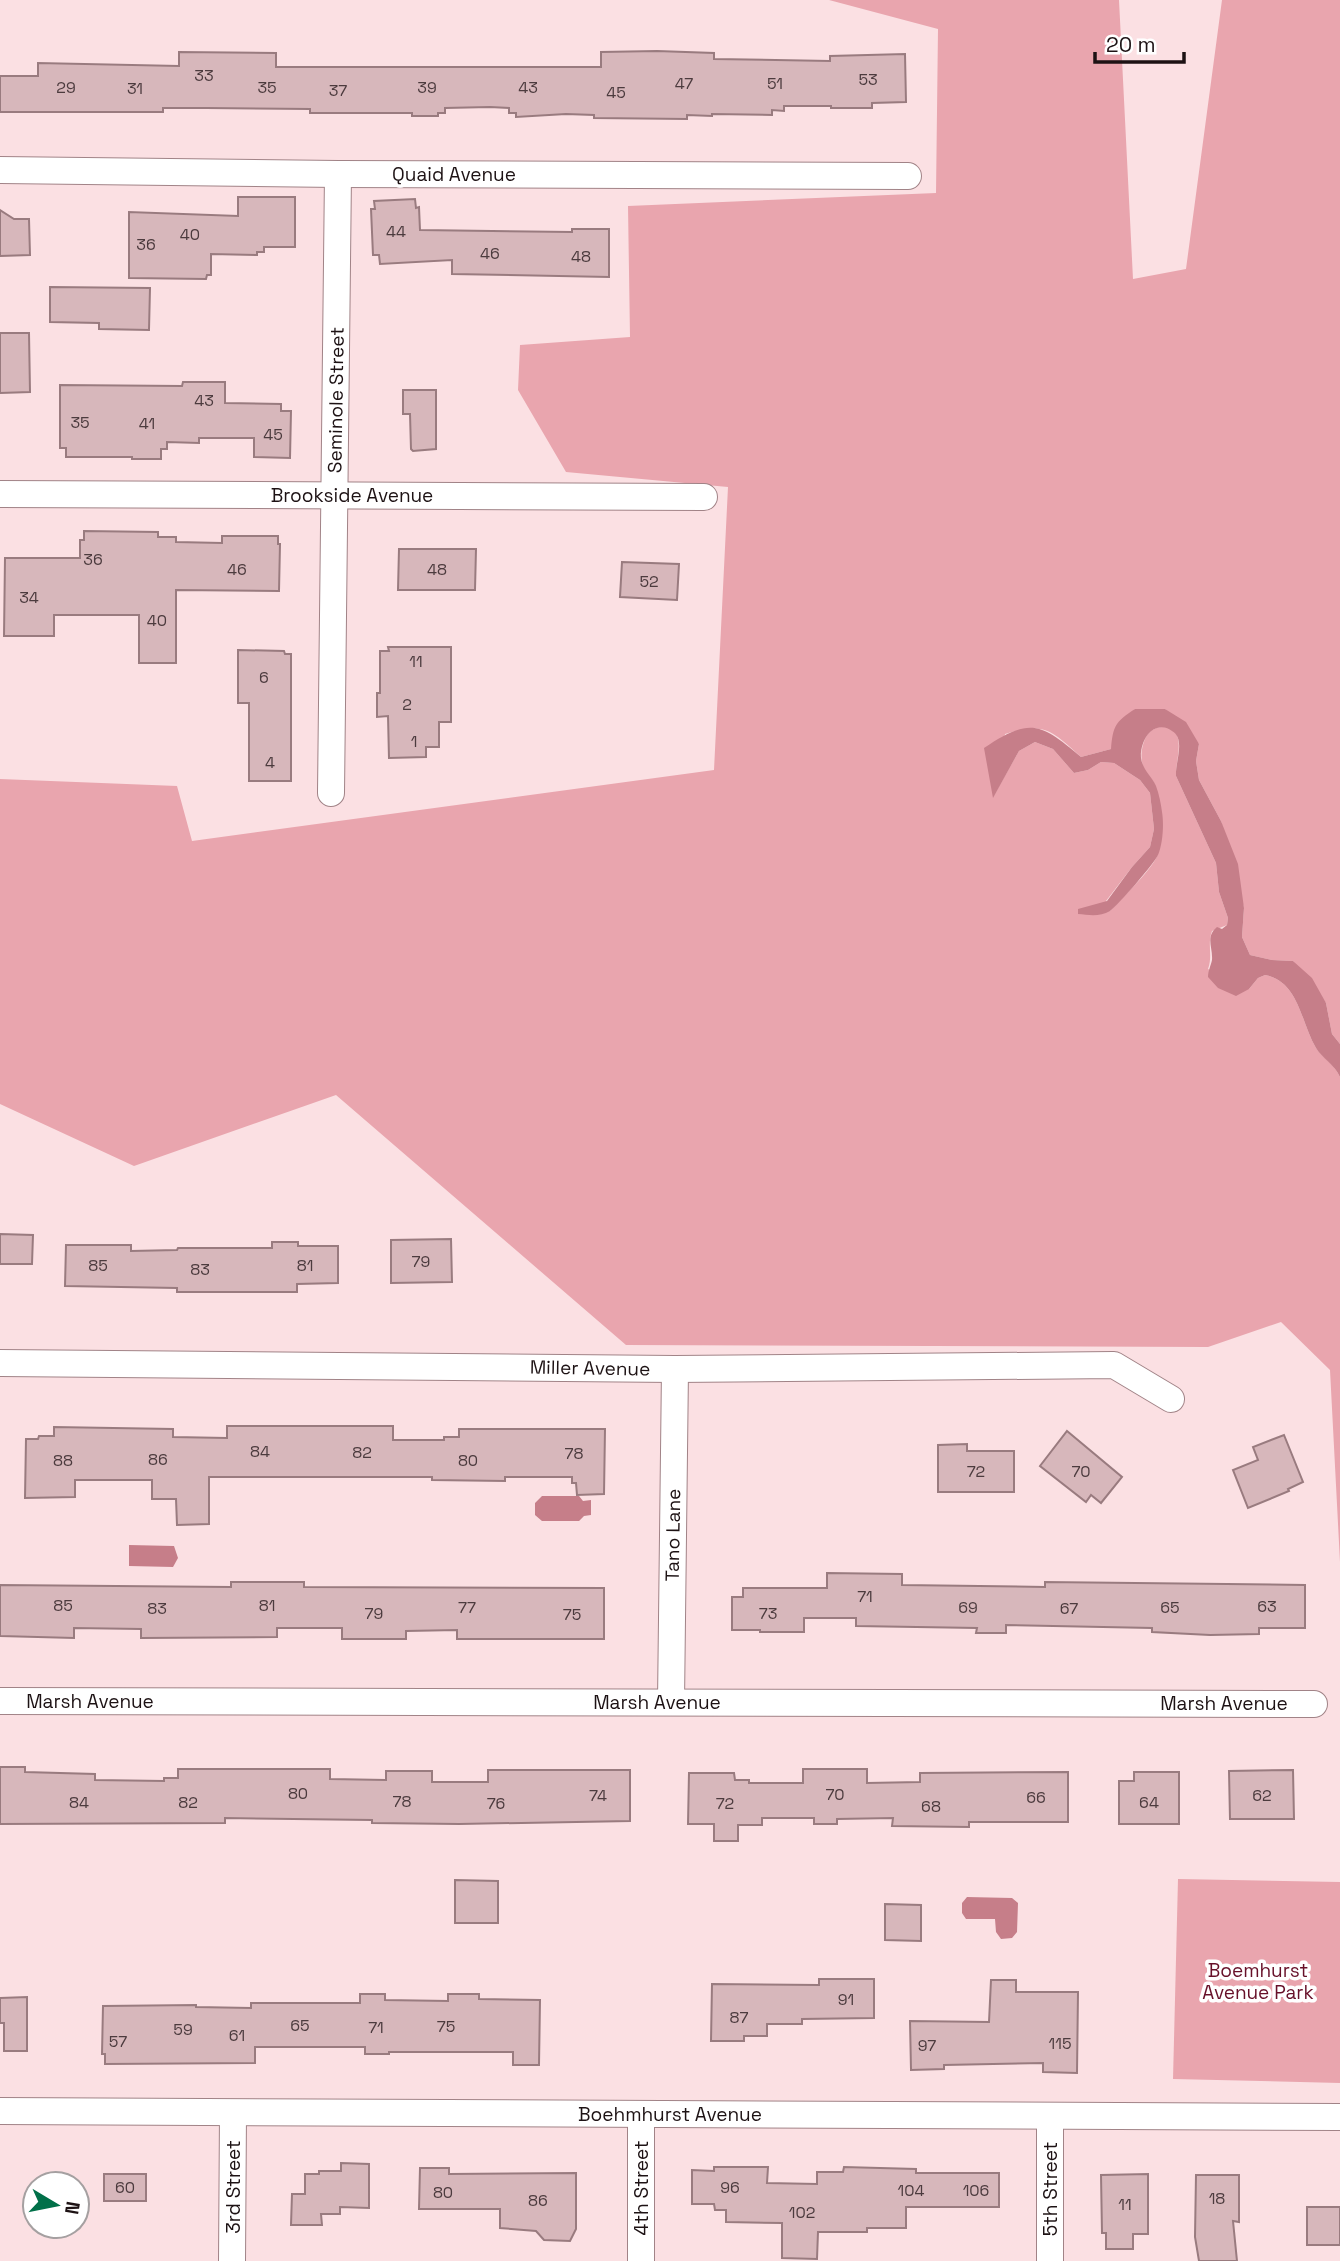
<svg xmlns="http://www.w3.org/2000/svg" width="1340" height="2261" font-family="'Space Grotesk',sans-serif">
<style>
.green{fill:#e9a5ae}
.water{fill:#c67e89}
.building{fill:#d7b7bb;stroke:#997b7f;stroke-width:2}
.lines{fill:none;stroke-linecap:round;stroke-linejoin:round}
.minor-casing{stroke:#a18387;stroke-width:28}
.minor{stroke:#fff;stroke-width:26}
.labels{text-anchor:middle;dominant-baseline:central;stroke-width:7;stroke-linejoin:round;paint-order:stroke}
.number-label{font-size:16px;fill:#4c3b3e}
.street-label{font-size:19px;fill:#1d1214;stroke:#fff}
.park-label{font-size:19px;fill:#671029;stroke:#fff}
</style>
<rect width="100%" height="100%" fill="#fbe0e3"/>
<g class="green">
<path d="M829,0h290l14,279 53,-10 36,-269h118v1044l-8,-10 -6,-31 -33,-42 -21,-1 -22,-5 -8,-18 2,-29 -23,-87 -22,-41 -3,-19 3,-17 -34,-35h-30l-24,40 -30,8c-30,-27 -36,-35 -76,-23l-12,63 26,-46 16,-9 18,7 21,24 14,-3 13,-8 13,1 26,17 10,13 4,36 -4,18 -18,20 -26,34 4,10c10,-11 46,-45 48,-58 2,-5 -2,-66 -4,-70 -1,-3 -5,-5 -7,-8 -7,-11 -7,-24 -2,-36 3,-7 9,-12 17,-12 27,0 13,33 14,49l40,87 3,29 9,26 -1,7 -15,6c-5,13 1,25 -4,38l41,20 9,-11 7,-3c34,6 36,48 51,73 7,10 19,17 24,29v485l-10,-192 -49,-48 -73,25 -582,-2 -290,-250 -202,71 -134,-62v-325l177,7 15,55 522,-71 14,-283 -162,-15 -48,-82 2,-45 110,-8 -2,-131 308,-13 2,-164z"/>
<path d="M1178,1879l162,3v201l-167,-4z"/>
</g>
<g class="water">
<path d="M1135,709h30l21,13 13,22 -3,17 3,19 22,41 17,43 6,44 -2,29 8,18 22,5 21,1 19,17 14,25 6,31 8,10v33c-5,-12 -18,-19 -24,-29 -15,-25 -17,-67 -51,-73l-7,3 -9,11 -13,7 -18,-8 -10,-11c0,-6 3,-12 4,-17 1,-13 -7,-23 5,-33l5,2 5,-4 1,-7 -9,-26 -3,-29 -40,-87c-1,-14 10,-37 -4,-45 -4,-3 -9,-5 -15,-3 -11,3 -17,19 -16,30 2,13 11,18 15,28 3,8 5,18 6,26 2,11 1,32 -4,43 -4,9 -40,50 -48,56 -10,6 -21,4 -32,3v-5l29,-8 25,-34 18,-20 4,-18 -4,-36 -10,-13 -26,-17 -13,-1 -13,8 -14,3 -21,-24 -18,-7 -16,9 -26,47 -9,-50c46,-31 57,-25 97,9l30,-8c2,-23 4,-27 24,-40z"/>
<path d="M542,1496h37l4,5 8,-1v15l-7,1 -5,5h-37l-7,-6v-12z"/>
<path d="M129,1545l45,1 4,12 -5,9 -44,-1z"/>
<path d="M967,1897l45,1 6,5 -1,29 -5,6 -11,1 -5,-7 -1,-13h-29l-4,-6v-10z"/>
</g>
<g class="building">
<path d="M657,51l57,2v6l116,2v-5l75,-2 1,48 -34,1v5h-41v-2h-47v5l-12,-1v5l-60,-1v2l-25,-1v4l-93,-1v-3l-28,-1 -50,3v-4h-7v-5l-19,-1 -45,1v5h-7v3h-26v-3h-102v-4l-104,-1h-43v4h-163v-36h38v-13l141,3v-14l97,1v14h325v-15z"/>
<path d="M238,197h57v50h-31v5h-7v3l-46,-1v21h-4l-1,4 -77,-1v-66l109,4z"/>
<path d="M415,199l1,9 3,-1 1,23 152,2v-3h37v48l-157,-3v-14l-72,4 -1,-9h-6l-2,-46h4l-1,-8z"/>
<path d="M0,210l14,9h15l1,36 -30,1z"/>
<path d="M50,287l100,1 -1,42 -50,-1v-6l-49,-1z"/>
<path d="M0,333h29l1,59 -30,1z"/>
<path d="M183,382h42v21l56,1v7h10l-1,47 -36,-1v-19h-55v5l-32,-1v7h-6v10h-29v-2h-66v-9h-6v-63l122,1z"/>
<path d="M403,390h33v59l-23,2 -2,-2 -1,-35h-7z"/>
<path d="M84,531l74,1v5h18v5l46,1v-7h56v8h2l-1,47 -103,-1v73h-37v-48h-85v21h-50l1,-78h75v-18h4z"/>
<path d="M399,549h77l-1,41h-77z"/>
<path d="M622,562l57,2 -2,36 -57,-3z"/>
<path d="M388,647h63v75h-12v25h-13v10l-37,1 -1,-42 -11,1v-24h3v-42h9z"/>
<path d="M238,650l46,1 1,3h6v127h-42v-78h-11z"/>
<path d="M0,1234l33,1 -1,29h-32z"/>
<path d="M451,1239l1,43 -61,1v-43z"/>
<path d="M272,1242h26v4h40v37l-41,1v8h-120v-4l-112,-2 1,-41h65v6l46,-1 1,-2h94z"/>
<path d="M227,1426h166v14h51v-3h15v-8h146l-1,65 -27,1 -1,-12h-4v-6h-67v4l-73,-1v-3h-223v47l-32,1 -1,-26h-24v-19h-77v17l-50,1 1,-59h12l1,-3h15v-9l119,2v8l54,1z"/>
<path d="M1067,1431l55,46 -21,26 -10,-8 -5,7 -46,-36z"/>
<path d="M1284,1435l19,47 -15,7 1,2 -41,17 -15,-38 25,-10 -5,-13z"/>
<path d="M967,1444v7h47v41h-76v-47z"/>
<path d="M827,1573l75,1v11l143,2v-5l260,3v43h-46v6l-49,1 -58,-3v-4l-146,-3v8h-30l1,-5 -121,-2v-8h-52v14h-44v-2h-28v-33h11v-9h84z"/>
<path d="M231,1582h73v5l300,1v51h-147v-9l-51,1v8h-64v-11h-65v9l-136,1v-9l-67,-1v10l-74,-2v-51l231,2z"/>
<path d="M0,1767h25v5l70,2v6l69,1v-3h14v-9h152v10l56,1v-9h46v11h56v-12h142v51l-171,3 -87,-1v-3l-147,-2v5l-225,1z"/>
<path d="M803,1769h64v14l53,-1v-9l148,-1v50h-99v5l-77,-1 1,-8 -56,1v5h-23v-6h-52v7h-24v16h-24v-17h-26l1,-51h45l1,7h14v3h54z"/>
<path d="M1293,1770l1,49h-64l-1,-48z"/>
<path d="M1134,1772h45v52h-60v-43h15z"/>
<path d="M455,1880l43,1v42h-43z"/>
<path d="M885,1904l36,1v36l-36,-1z"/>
<path d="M819,1979h55v39l-72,1v5h-35v12h-23v5h-33l1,-57 107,1z"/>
<path d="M991,1980h25v12h62l-1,81 -34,-1v-9l-99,2v4l-33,1 -1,-49 79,1z"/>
<path d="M360,1994h25v6l63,1v-7h31v5l61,1 -1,65h-26v-13h-124v2h-24v-7h-110v16l-150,1v-10h-3l1,-48 93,-1v2l55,1v-5h109z"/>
<path d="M27,1997v54h-23v-28h-4v-25z"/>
<path d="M341,2163l28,1v44l-29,-1v7h-19l1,11h-31l1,-31h13v-20h14v-3h22z"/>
<path d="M714,2167h54l-1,16 50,1v-12h26l1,-5 72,2v4h83v34h-93v21h-39v4h-49l-1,27 -35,-1v-35l-56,-1v-12h-11l-1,-6h-22v-34l22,1z"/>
<path d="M420,2168h29v6l127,-1v56l-6,12 -26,-1 -8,-9 -36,-3v-19h-81z"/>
<rect x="104" y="2174" width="42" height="27"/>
<path d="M1148,2174v60h-15v15h-27v-16h-4l-1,-58z"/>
<path d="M1196,2175h43v47l-6,-1 4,40h-38l-4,-24z"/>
<rect x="1307" y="2207" width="33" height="38"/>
</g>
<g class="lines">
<defs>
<g id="minor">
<path d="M0,170l338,4 570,2"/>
<path d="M0,494l704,3"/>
<path d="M331,793l7,-619"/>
<path d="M0,1363l675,6 439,-4 57,34"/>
<path d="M0,1701l1314,3"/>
<path d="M671,1702l4,-333"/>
<path d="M0,2111l1340,6"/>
<path d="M232,2261l1,-148"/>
<path d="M641,2261v-147"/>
<path d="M1050,2261v-145"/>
</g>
</defs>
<use href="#minor" class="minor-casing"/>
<use href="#minor" class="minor"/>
</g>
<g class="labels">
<g class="number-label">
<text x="204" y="75">33</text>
<text x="868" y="79">53</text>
<text x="684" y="83">47</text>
<text x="775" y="83">51</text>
<text x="66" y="87">29</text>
<text x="267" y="87">35</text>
<text x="427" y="87">39</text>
<text x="528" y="87">43</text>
<text x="135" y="88">31</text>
<text x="338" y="90">37</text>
<text x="616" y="92">45</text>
<text x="396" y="231">44</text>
<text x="190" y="234">40</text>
<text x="146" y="244">36</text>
<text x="490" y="253">46</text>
<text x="581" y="256">48</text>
<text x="204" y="400">43</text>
<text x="80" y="422">35</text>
<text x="147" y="423">41</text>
<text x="273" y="434">45</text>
<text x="93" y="559">36</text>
<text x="237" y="569">46</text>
<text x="437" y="569">48</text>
<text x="649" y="581">52</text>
<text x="29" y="597">34</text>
<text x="157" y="620">40</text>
<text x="416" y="661">11</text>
<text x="264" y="677">6</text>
<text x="407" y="704">2</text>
<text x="414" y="741">1</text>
<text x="270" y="762">4</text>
<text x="421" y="1261">79</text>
<text x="98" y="1265">85</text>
<text x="305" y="1265">81</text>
<text x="200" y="1269">83</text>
<text x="260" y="1451">84</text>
<text x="362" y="1452">82</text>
<text x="574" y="1453">78</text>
<text x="158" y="1459">86</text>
<text x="63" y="1460">88</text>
<text x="468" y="1460">80</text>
<text x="976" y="1471">72</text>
<text x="1081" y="1471">70</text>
<text x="865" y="1596">71</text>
<text x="63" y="1605">85</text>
<text x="267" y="1605">81</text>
<text x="1267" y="1606">63</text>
<text x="467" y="1607">77</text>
<text x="968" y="1607">69</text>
<text x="1170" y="1607">65</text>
<text x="157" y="1608">83</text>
<text x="1069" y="1608">67</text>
<text x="374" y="1613">79</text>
<text x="768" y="1613">73</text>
<text x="572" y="1614">75</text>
<text x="298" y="1793">80</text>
<text x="835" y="1794">70</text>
<text x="598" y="1795">74</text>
<text x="1262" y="1795">62</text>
<text x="1036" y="1797">66</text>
<text x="402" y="1801">78</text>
<text x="79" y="1802">84</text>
<text x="188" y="1802">82</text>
<text x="1149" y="1802">64</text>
<text x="496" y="1803">76</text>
<text x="725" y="1803">72</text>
<text x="931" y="1806">68</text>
<text x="846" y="1999">91</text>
<text x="739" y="2017">87</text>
<text x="300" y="2025">65</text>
<text x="446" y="2026">75</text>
<text x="376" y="2027">71</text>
<text x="183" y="2029">59</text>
<text x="237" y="2035">61</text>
<text x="118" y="2041">57</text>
<text x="1060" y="2043">115</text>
<text x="927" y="2045">97</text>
<text x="125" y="2187">60</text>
<text x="730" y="2187">96</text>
<text x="911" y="2190">104</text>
<text x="976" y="2190">106</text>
<text x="443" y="2192">80</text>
<text x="1217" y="2198">18</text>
<text x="538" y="2200">86</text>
<text x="1125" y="2204">11</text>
<text x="802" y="2212">102</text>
</g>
<g class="street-label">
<text x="454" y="174">Quaid Avenue</text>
<text transform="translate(336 400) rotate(-89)">Seminole Street</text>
<text x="352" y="495">Brookside Avenue</text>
<text transform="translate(590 1368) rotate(1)">Miller Avenue</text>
<text transform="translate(673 1535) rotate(-89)">Tano Lane</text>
<text x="90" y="1701">Marsh Avenue</text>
<text x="657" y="1702">Marsh Avenue</text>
<text x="1224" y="1703">Marsh Avenue</text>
<text x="670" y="2114">Boehmhurst Avenue</text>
<text transform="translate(233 2187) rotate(-90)">3rd Street</text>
<text transform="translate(641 2188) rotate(-90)">4th Street</text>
<text transform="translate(1050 2189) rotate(-90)">5th Street</text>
</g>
<g class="park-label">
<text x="1258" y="1970">Boemhurst<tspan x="1258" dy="22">Avenue Park</tspan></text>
</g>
</g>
<g transform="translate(56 2205) rotate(100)"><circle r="33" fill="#ffffff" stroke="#a5a0a1" stroke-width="2"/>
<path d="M0-5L12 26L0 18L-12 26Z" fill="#017049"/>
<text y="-10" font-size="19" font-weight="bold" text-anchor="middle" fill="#1d1214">N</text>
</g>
<path d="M1095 52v10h89v-10" fill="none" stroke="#1d1214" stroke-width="3.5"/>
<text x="1106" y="52" font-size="21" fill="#1d1214" stroke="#ffffff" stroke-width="5" paint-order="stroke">20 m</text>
</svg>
